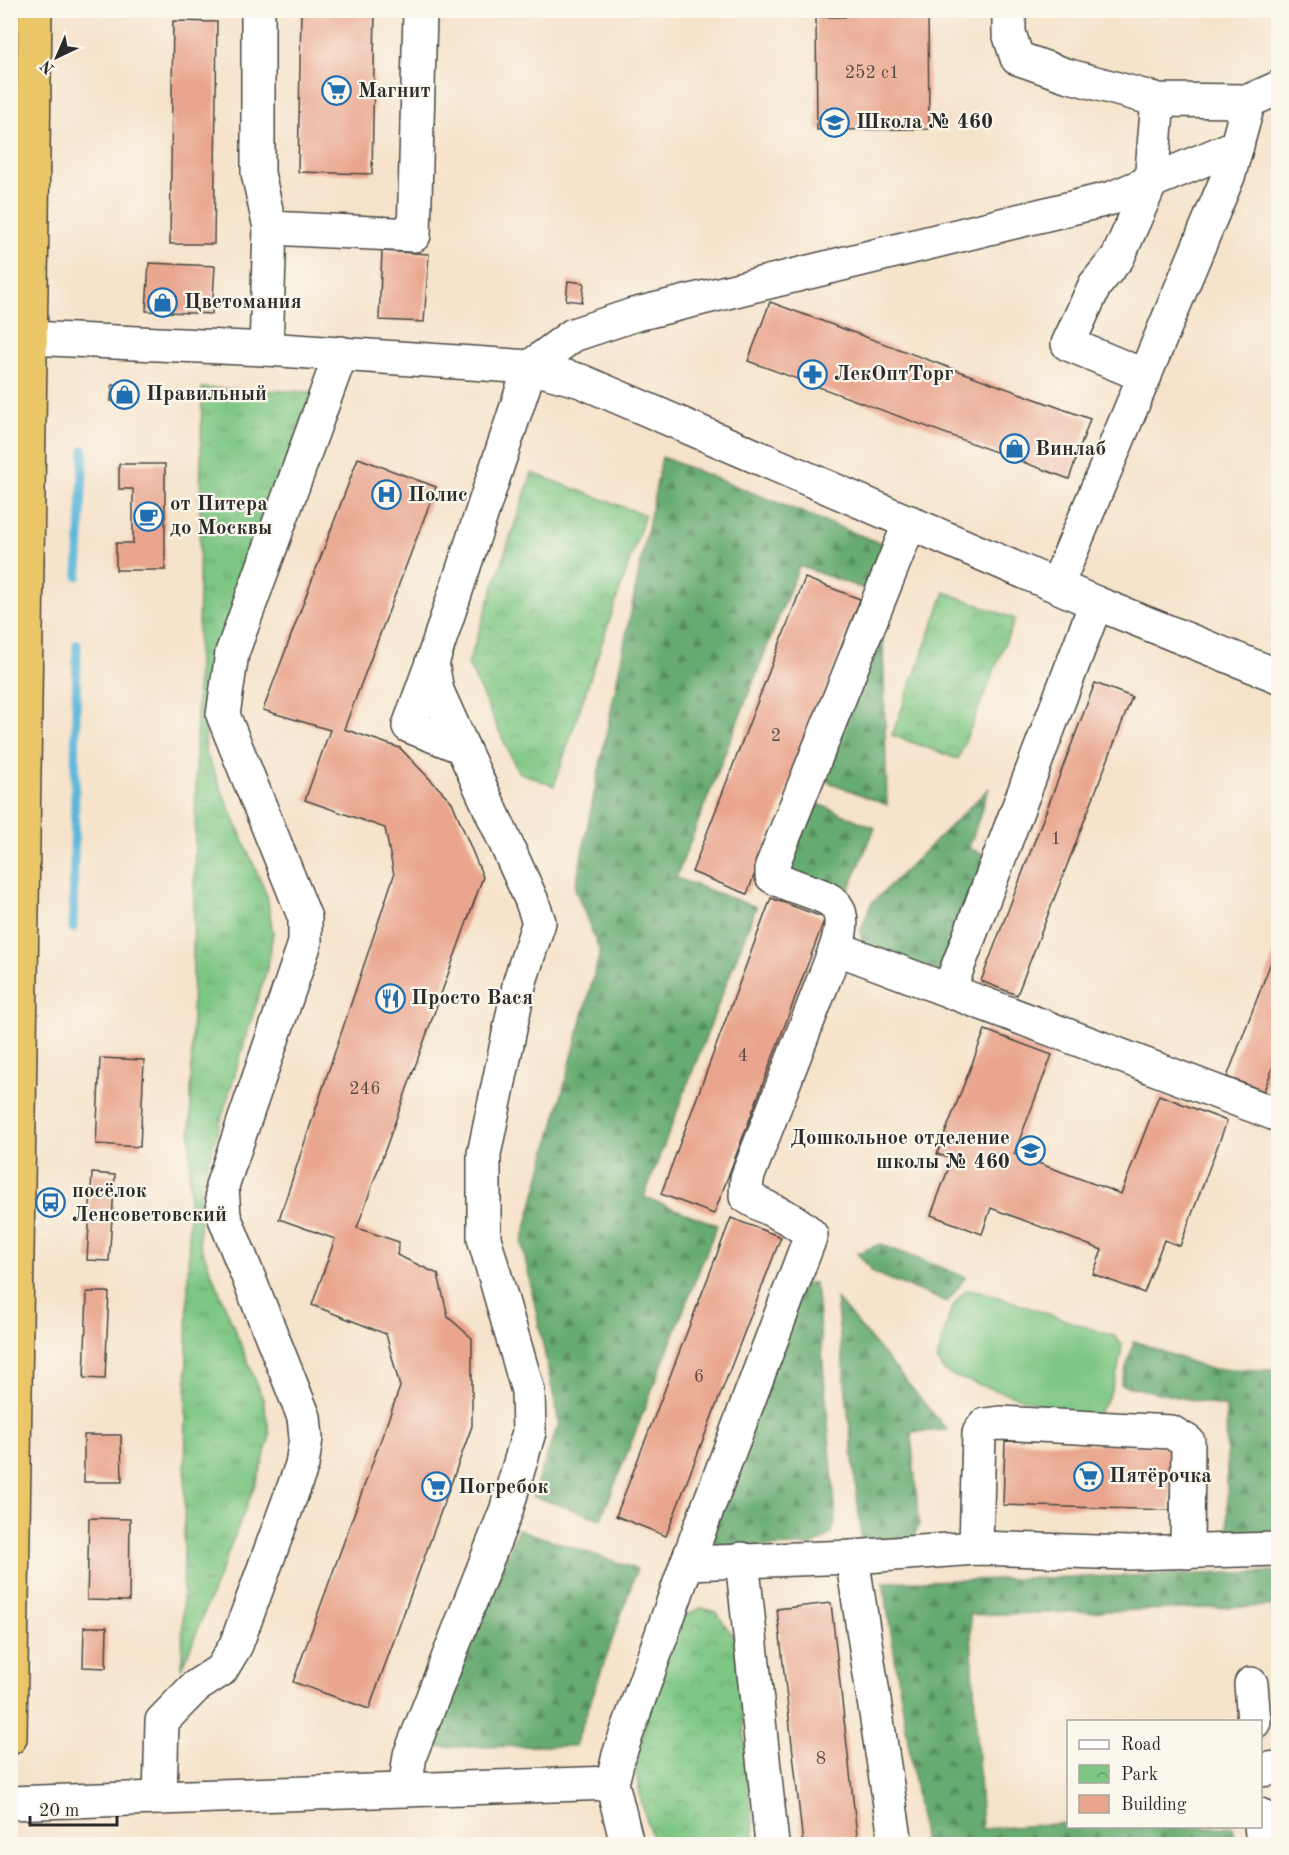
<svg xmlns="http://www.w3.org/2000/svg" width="1289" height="1855" font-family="'Old Standard TT',serif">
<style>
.grass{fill:url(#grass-tufts);stroke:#547857;stroke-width:1.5}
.forest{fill:url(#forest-firs);stroke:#486b4e;stroke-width:1.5}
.park{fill:url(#park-crowns);stroke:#547857;stroke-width:1.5}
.pitch{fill:#7dc683;stroke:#547857;stroke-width:1.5}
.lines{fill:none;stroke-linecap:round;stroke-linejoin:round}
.stream{stroke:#5db7da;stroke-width:9}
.building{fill:#e9a58d}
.minor-casing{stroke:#494743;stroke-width:36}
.highway-casing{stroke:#494743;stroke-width:36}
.minor{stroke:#fff;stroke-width:33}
.highway{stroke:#eac669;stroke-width:33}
.labels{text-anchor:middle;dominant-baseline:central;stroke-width:4.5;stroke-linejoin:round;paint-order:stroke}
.number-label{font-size:18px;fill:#5a4a44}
.poi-label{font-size:21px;font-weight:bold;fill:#2b2b2b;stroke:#fbf7ec;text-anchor:start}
</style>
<defs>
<pattern id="grass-tufts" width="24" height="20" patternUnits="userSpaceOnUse" patternTransform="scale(1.5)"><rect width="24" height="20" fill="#7dc683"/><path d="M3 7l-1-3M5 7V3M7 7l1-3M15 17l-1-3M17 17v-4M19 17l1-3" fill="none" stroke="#67a16b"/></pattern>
<pattern id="forest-firs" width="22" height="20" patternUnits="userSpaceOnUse" patternTransform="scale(1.5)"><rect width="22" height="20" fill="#66ab71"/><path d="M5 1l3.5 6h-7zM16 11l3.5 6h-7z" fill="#548b5d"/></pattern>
<pattern id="park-crowns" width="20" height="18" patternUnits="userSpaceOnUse" patternTransform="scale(1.5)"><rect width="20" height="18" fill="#7dc683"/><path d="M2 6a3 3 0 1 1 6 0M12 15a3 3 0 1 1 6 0" fill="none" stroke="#67a16b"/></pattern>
</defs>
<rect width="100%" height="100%" fill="#fbf7ec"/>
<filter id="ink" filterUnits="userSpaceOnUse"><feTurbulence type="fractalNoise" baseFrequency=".0167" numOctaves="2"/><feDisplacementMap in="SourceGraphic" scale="12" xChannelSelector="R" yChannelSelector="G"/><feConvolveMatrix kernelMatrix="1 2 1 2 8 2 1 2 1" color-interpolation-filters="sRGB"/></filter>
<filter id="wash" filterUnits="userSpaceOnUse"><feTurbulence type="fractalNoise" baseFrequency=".008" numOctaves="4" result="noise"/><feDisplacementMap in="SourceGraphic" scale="24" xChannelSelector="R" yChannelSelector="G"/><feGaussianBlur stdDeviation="1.35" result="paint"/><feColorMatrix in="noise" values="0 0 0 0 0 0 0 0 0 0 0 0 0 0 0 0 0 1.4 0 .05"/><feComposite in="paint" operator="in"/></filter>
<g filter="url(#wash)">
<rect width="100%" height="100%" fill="#f6e3cb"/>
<path class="grass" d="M202,388l110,4 -105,291 -2,68 62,145 6,37 -5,32 -67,221 -2,56 64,157 7,36 -10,37 -78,197z"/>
<g class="forest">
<path d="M662,457l233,92 -16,45 -80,-28 -123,312 80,29 -112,290 73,28 -116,294 -69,-23 27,-73 -37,-180 78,-291 -25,-63z"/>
<path d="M883,635l4,170 -66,-26z"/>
<path d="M989,788l-20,60 21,9 -48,115 -81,-26v-16l10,-26z"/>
<path d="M811,801l64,27 -29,68 -60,-26z"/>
<path d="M880,1244l86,33 -19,25 -73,-29 -17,-20z"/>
<path d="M802,1283h12l3,11 19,225 -5,15 -18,12 -85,1 -13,-4 -2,-12z"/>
<path d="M836,1298l111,132 -36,2 8,92 -6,15 -51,5z"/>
<path d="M1134,1341l76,28 68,1v161l-50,4 -2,-128 -105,-22z"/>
<path d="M518,1529l119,40 -62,177 -150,1z"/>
<path d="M1278,1572v142l-5,-108 -303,9 12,214 86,-6v3l165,1 3,17h-312l-41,-262z"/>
</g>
<g class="park">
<path d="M532,473l113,42 -91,271 -36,-14 -50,-108z"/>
<path d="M945,592l70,27 -57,140 -66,-24z"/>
<path d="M701,1608l15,4 19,27 20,205h-101l-12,-39 -7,-40 18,-73 28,-74z"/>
</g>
<path class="pitch" d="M968,1290l12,1 136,46 6,8c-2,23 -12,64 -34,75l-135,-44 -10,-6 -6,-10c7,-22 11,-59 31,-70z"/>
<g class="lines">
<g class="stream">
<path d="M78,576l6,-126"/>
<path d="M73,928l4,-284"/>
</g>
</g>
<g id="blocks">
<g class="building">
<path d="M301,10h74l-3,164 -74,-2z"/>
<path d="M845,10h83l1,119 -112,1 -1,-113h29z"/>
<path d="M173,21l44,1 -3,222h-44z"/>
<path d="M382,251l47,3 -5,68 -45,-2z"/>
<path d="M149,263l66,3 -3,48 -66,-3z"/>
<path d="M568,281l16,2 -2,19 -16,-2z"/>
<path d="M770,302l320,117 -21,60 -321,-118z"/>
<path d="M112,385l28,2 -1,15 -28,-1z"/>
<path d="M358,458l78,29 -92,242 56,19 52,54 31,75 -126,351 42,14 -2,13 41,19 10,43 24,21v88l-103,283 -76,-27 107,-295 -14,-53 -74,-29 23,-66 -56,-20 115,-344 -9,-47 -80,-28 25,-70 -67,-20z"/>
<path d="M119,464h46v106h-49v-27h17v-54h-14z"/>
<path d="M805,578l55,21 -113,295 -55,-22z"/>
<path d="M1095,683l37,14 -115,298 -36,-14z"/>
<path d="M771,898l54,20 -111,296 -53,-20z"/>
<path d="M1278,944v109l-14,38 -37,-14z"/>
<path d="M985,1030l67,25 -38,99 107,40 38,-99 68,26 -47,125 -16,-6 -20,53 -51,-19 9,-24 -111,-42 -9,26 -51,-19 21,-56 -15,-5z"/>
<path d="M100,1058l44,2 -4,87 -44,-3z"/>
<path d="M92,1173l23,2 -6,86 -22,-1z"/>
<path d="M731,1218l50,19 -115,299 -50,-20z"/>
<path d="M87,1292h22l-4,87 -21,-1z"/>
<path d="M84,1435h37l1,47h-38z"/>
<path d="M1005,1441l167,5 -2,64 -167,-5z"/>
<path d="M89,1518l41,1 -1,82 -42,-1z"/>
<path d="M831,1603l27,241h-55l-26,-235z"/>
<path d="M84,1627h23l-1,41 -23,-1z"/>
</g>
</g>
</g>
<g filter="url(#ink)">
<use href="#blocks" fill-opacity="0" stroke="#494743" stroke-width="1.5"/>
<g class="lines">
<defs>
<g id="minor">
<path d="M1009,10v23l8,25 49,17 92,25 91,1 29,-13"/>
<path d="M258,15v158l12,55 -4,121"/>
<path d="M270,228l144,7 6,-222"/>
<path d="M29,338l237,11 264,18 51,14 515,222 182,73"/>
<path d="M1145,376l-77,-32 27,-59 23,-28 33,-75 7,-82"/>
<path d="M1057,585l172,-411 20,-73"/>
<path d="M432,663l-23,63 53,21"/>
<path d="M836,948l442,167"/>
<path d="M949,990l147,-387"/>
<path d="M976,1548l3,-115 6,-8 15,-2 171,9 17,10 -1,110"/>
<path d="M852,1557l44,287"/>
<path d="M742,1559l30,285"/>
<path d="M687,1563l165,-6 124,-9 152,5 150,-4"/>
<path d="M1251,1684l3,38"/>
<path d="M1260,1770l18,-2"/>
<path d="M405,1790l5,-35 96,-244 23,-79 -1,-41 -44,-153v-84l36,-173 19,-59 -8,-23 -94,-208 -5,-28 98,-296 43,-32 60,-20 479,-117 125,-52"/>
<path d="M160,1798l2,-77 33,-34 26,-17 15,-25 66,-180 4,-27 -2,-21 -80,-201 -2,-30 83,-243v-25l-82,-203 9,-62 109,-300"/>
<path d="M10,1803l602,-20"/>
<path d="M1260,1815l3,29"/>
<path d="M627,1844l-15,-61 7,-28 68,-192 124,-328c-20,-20 -43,-24 -65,-39l1,-18 89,-230c20,-61 -24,-48 -64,-72v-10l138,-344"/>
</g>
<path id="highway" d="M10,1738l25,-1728"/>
</defs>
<use href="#minor" class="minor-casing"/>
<use href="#highway" class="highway-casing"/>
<use href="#minor" class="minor"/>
<use href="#highway" class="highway"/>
</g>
</g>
<defs>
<symbol id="supermarket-ring" viewBox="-11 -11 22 22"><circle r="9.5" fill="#fbf7ec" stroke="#1f6fb2" stroke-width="1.5"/><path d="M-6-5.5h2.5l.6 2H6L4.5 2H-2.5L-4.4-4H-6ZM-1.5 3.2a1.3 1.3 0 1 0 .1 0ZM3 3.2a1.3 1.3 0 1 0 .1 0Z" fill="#1f6fb2"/></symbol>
<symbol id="school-ring" viewBox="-11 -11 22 22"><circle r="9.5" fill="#fbf7ec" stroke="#1f6fb2" stroke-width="1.5"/><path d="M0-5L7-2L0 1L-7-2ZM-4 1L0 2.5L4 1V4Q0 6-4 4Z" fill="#1f6fb2"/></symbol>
<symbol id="shop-ring" viewBox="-11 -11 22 22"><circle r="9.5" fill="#fbf7ec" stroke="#1f6fb2" stroke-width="1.5"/><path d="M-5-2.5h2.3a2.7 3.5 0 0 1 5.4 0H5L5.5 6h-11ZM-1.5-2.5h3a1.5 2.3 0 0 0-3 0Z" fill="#1f6fb2"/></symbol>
<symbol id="pharmacy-ring" viewBox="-11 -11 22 22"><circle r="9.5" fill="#fbf7ec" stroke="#1f6fb2" stroke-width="1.5"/><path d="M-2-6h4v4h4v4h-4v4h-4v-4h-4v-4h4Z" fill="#1f6fb2"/></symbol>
<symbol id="hospital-ring" viewBox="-11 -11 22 22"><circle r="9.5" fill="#fbf7ec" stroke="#1f6fb2" stroke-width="1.5"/><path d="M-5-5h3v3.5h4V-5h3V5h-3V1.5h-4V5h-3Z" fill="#1f6fb2"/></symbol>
<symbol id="cafe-ring" viewBox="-11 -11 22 22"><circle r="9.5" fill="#fbf7ec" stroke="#1f6fb2" stroke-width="1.5"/><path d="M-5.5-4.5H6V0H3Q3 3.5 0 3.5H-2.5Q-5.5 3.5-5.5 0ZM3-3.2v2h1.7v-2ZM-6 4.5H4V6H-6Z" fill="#1f6fb2"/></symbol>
<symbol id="restaurant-ring" viewBox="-11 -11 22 22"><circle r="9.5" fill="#fbf7ec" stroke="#1f6fb2" stroke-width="1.5"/><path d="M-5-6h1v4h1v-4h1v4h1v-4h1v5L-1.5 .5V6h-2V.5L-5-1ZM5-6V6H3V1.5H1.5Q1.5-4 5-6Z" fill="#1f6fb2"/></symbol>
<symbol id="bus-ring" viewBox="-11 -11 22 22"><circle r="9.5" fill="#fbf7ec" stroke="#1f6fb2" stroke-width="1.5"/><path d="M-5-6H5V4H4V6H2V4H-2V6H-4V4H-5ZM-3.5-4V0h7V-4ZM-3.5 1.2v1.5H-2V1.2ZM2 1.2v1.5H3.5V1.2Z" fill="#1f6fb2"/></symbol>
</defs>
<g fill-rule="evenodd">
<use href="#supermarket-ring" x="320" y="74" width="33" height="33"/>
<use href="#school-ring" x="818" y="106" width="33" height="33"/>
<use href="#shop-ring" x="146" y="286" width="33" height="33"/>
<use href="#pharmacy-ring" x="796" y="358" width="33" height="33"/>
<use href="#shop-ring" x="108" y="378" width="33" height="33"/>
<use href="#shop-ring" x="998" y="432" width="33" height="33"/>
<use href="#hospital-ring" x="370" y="478" width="33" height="33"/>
<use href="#cafe-ring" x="132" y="500" width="33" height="33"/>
<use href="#restaurant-ring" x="374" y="982" width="33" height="33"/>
<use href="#school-ring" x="1014" y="1134" width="33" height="33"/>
<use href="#bus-ring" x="34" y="1186" width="33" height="33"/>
<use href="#supermarket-ring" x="1072" y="1460" width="33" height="33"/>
<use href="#supermarket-ring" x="420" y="1470" width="33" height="33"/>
</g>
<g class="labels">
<g class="number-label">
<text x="872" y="73">252 с1</text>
<text x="776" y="736">2</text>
<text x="1056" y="839">1</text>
<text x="743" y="1056">4</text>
<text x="365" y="1089">246</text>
<text x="699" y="1377">6</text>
<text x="821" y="1759">8</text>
</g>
<g class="poi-label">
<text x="358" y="91">Магнит</text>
<text x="856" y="122">Школа № 460</text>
<text x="184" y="302">Цветомания</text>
<text x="834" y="374">ЛекОптТорг</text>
<text x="146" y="394">Правильный</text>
<text x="1035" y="449">Винлаб</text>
<text x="408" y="495">Полис</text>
<text x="170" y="504">от Питера<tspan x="170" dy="24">до Москвы</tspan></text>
<text x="411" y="998">Просто Вася</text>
<text x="1010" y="1138" text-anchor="end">Дошкольное отделение<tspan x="1010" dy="24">школы № 460</tspan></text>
<text x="72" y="1191">посёлок<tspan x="72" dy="24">Ленсоветовский</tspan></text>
<text x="1109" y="1476">Пятёрочка</text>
<text x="458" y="1487">Погребок</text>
</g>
</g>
<rect width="1289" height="1855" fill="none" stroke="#fbf7ec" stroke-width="36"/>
<rect x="1067" y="1720" width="195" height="108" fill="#fbf7ec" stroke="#a8a59f" stroke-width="1.5"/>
<rect x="1079" y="1740" width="30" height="9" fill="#ffffff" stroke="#a8a59f" stroke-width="1.5"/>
<text x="1121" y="1750" font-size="18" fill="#2b2b2b">Road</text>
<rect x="1079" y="1765" width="30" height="18" fill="url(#park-crowns)" stroke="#a8a59f" stroke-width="1.5"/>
<text x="1121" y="1780" font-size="18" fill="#2b2b2b">Park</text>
<rect x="1079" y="1795" width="30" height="18" fill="#e9a58d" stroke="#a8a59f" stroke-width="1.5"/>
<text x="1121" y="1810" font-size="18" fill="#2b2b2b">Building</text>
<g transform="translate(57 57) rotate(224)" stroke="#fbf7ec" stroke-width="4.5" paint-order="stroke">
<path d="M0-4.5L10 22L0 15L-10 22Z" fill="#2b2b2b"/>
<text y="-9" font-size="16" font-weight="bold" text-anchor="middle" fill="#2b2b2b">N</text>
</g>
<path d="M30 1816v9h87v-9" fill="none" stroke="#2b2b2b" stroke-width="3"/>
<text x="39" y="1816" font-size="18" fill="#2b2b2b" stroke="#fbf7ec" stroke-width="4.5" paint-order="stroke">20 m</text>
</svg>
